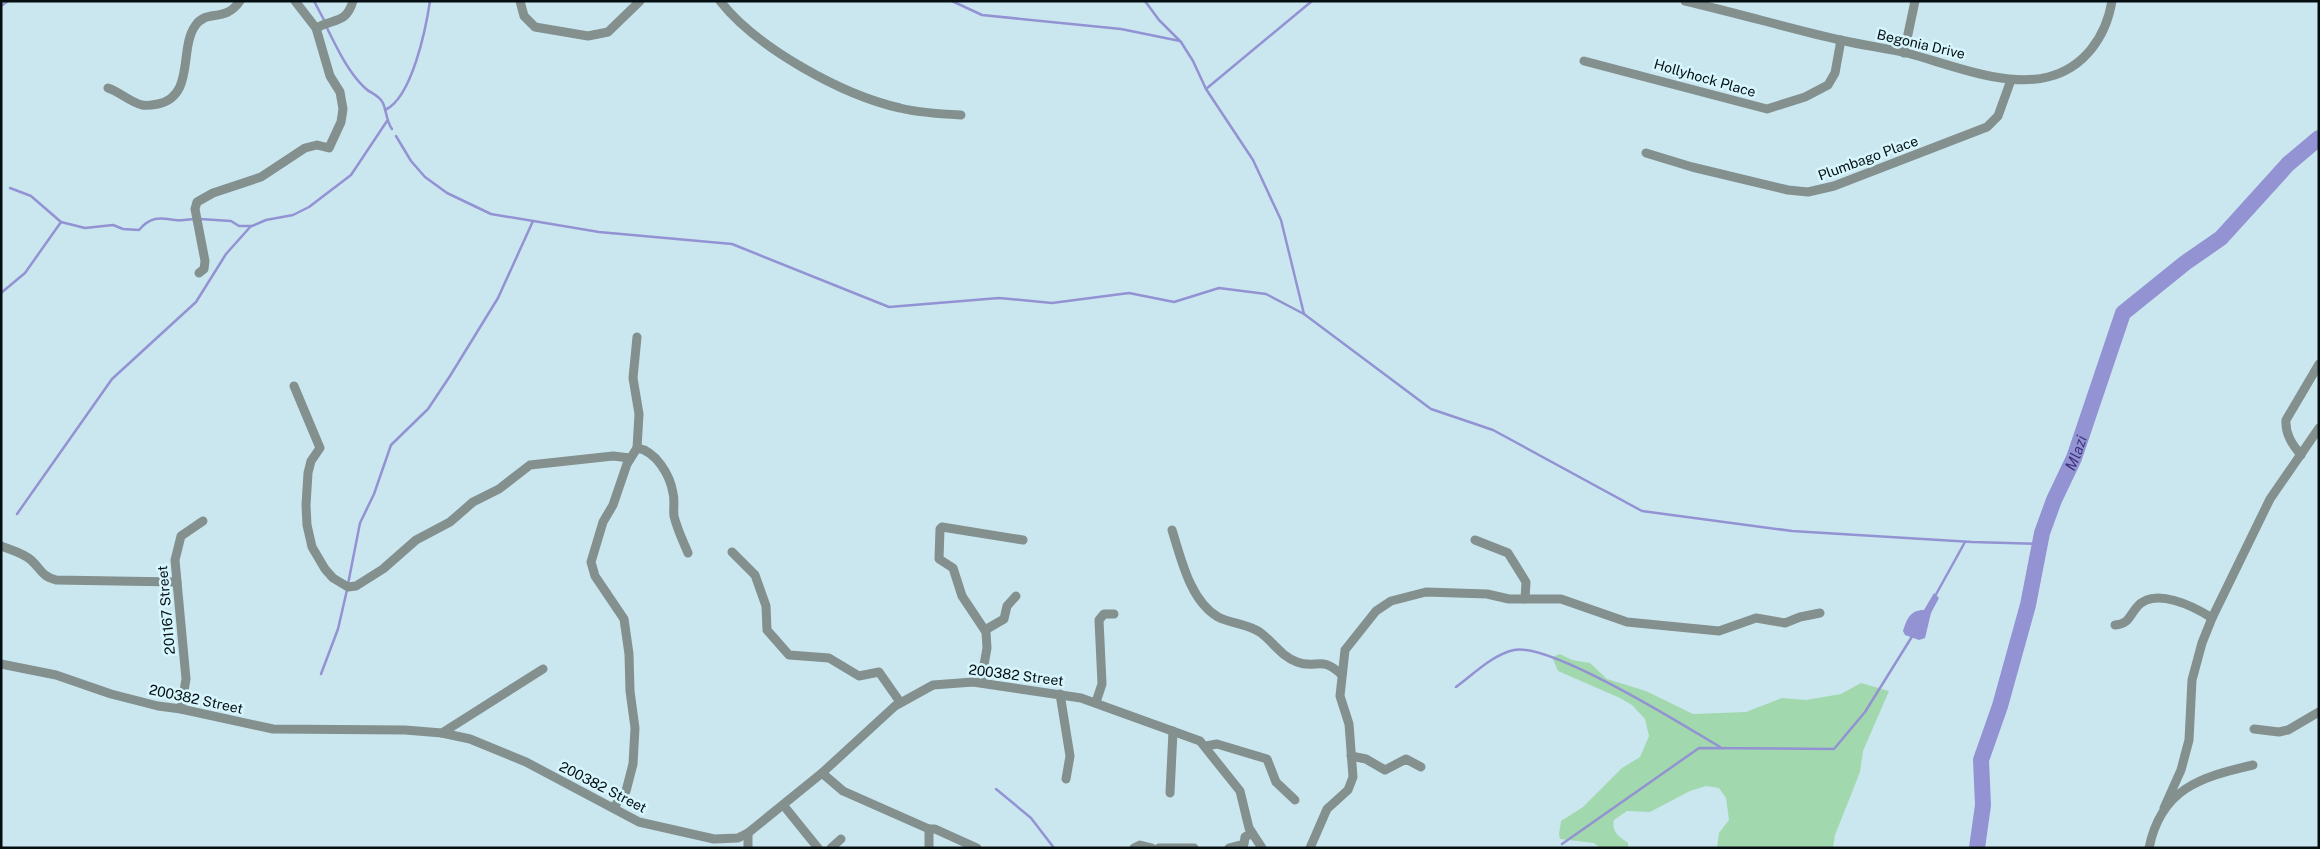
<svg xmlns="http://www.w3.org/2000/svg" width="2320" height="849" font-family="'Public Sans',sans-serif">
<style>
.green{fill:#a2d8ae}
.water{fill:#9392d2}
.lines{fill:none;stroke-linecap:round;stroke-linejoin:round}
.stream{stroke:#9392d2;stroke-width:2.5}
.river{stroke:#9392d2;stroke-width:16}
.minor{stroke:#83908e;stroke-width:9}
.labels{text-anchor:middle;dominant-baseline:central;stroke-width:5;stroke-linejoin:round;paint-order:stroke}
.street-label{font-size:14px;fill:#050f12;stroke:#d7f5fd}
.water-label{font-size:15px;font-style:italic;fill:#3b327d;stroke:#d7f5fd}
</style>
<rect width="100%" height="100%" fill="#cae7f0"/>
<path class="green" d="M1560,654l12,6 18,3 17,16 39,12 47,23 53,-2 36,-14 24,2 35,-6 20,-11 28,8 -26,60 -3,21 -25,63 -2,13h-116l2,-15 10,-13 -3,-22 -7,-10 -13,-2 -16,5 -40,21 -23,-1 -13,9c-3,12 6,17 14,23v5h-31l1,-2 -4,-3 -34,-4 -1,-5 2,-13 22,-14 39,-39 18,-11 9,-21 -4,-17 -13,-14 -12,-7 -62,-27 -6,-14z"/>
<path class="water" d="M1934,593l5,5 -8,15 -6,25 -6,2 -14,-5 -2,-4c4,-12 7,-21 21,-21z"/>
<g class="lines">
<g class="stream">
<path d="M314,1l10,19"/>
<path d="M952,1l30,14 139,14 59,12"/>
<path d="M1145,1l14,19 22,22 12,19 13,28 47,71 28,60 23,94"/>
<path d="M1,6l7,-5"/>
<path d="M327,28c10,20 21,44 38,60 6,6 13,6 18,15 4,9 3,18 9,26"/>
<path d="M1206,89l106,-88"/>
<path d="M385,110c27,-12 41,-82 45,-109"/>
<path d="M396,136l15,25 14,16 22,16 44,21 108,18 133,12 157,63 110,-9 53,5 77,-10 45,9 45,-14 47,6 38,20 127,95 62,21 149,81 150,20 180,11 68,2"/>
<path d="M10,188l21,8 30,26 24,6 28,-3 10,4 16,1c11,-13 20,-13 36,-10 6,1 13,-1 20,-1"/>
<path d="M200,219l31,2 8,5h13l14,-6 27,-5 16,-8 42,-32 36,-54"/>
<path d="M1,293l24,-20 36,-51"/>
<path d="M17,514l95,-135 84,-77 30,-48 25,-28"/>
<path d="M348,584l12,-61 14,-29 17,-49 37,-36 22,-33 48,-78 35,-77"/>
<path d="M1934,598l31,-56"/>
<path d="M321,674l17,-45 9,-39"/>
<path d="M1456,687c18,-13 36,-32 58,-37 36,-8 171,76 206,97"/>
<path d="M996,789l35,29 23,30"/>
<path d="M1562,844l137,-96 135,1 31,-37 48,-77"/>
</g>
<path class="river" id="s1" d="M1977,848l6,-43 -2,-45 19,-54 28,-101 14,-72 12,-33 20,-42 49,-145 62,-50 36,-25 67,-74 31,-26"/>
<g class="minor">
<path d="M520,1l4,15 11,11 53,9 20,-4 32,-31"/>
<path d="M720,1c37,47 122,94 180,107 20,5 40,6 61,7"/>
<path d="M1685,1c52,12 103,27 155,39 22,5 45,8 67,13 42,11 98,35 141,24 36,-9 58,-40 64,-76"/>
<path d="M316,28c19,-10 30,-4 37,-27"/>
<path d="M1904,53l11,-52"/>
<path d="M1584,61l183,48 38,-12 23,-12 7,-12 6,-33"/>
<path d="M108,88c12,4 22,14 34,17 5,1 11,0 16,-1 37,-8 21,-55 37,-78 12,-18 29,-2 45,-25"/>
<path d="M1646,153l46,14 96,23 20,2 26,-6 153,-59 11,-11 13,-36"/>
<path d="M199,273l5,-4 1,-8 -10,-52 2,-7 16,-9 48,-16 44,-29 12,-3 12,3 12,-26 2,-13 -3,-17 -10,-16 -14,-48 -21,-27"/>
<path d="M294,386l26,62 -9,13 -3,12 -2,32 1,20 5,22 13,22 8,9 15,9 8,-1 27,-17 33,-29 34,-18 23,-20 26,-13 31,-24 83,-9 17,2"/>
<path d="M637,448c19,3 33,27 36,45 2,8 0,16 1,23 3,13 9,25 14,37"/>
<path d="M2301,455c-9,-11 -16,-21 -15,-35l33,-56"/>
<path d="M1172,530c9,28 18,71 46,87 14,7 31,7 43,16 13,10 20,23 36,29 20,8 23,-8 45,13"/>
<path d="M1475,540l33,13 18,29 -1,17"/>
<path d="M1,546c10,4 22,7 30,14 11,10 9,15 25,20l121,2"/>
<path d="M732,552l23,23 11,31 1,24 22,25 40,3 30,18 20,-4 21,30"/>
<path d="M2115,625c14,-1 14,-9 22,-18 17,-21 58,0 75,11"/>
<path d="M985,630l19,-11 3,-13 9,-10"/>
<path d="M1,664l55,11 55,19 47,12 23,3 92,20 132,1 37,3 28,6 56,23 113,60 75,17 24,-1 10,-5 74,-60 73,-67 38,-21 40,-3 108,16 119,43 40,50 9,37 13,20"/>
<path d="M981,682l6,-34 -1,-16 -24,-36 -9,-28 -14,-9 1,-30 2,-2 81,13"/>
<path d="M1060,694l10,62 -4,23"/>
<path d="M1096,702l6,-18 -3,-64 5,-6h10"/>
<path d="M181,709l5,-30 -11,-119 6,-24 22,-15"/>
<path d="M2254,729l25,3 9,-2 31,-18"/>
<path d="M442,733l101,-64"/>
<path d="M1206,746l11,-2 50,15 9,23 19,18"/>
<path d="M1351,756l15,3 19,11 21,-11 15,8"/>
<path d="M822,773l21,18 86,38h6l42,19"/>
<path d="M1170,793l3,-62"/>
<path d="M784,806l34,42"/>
<path d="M614,807l12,-16 7,-27 2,-36 -5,-37 -1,-37 -5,-35 -29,-43 -4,-14 12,-40 10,-17 14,-41 10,-16 2,-34 -6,-36 4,-41"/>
<path d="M2164,808l17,-38 8,-30 3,-60 10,-37 10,-25 58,-119 49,-71"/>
<path d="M929,829v19"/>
<path d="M748,848v-15"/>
<path d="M831,848l10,-9"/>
<path d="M1134,848l6,-3 12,3"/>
<path d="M1159,848h35"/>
<path d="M1229,848l15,-4 1,-7 7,-4"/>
<path d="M1310,848l17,-39 21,-19 5,-13 -4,-53 -9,-28 5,-46 31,-39 15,-10 35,-9 61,2 22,5h52l66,23 92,9 37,-13 29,5 15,-6 20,-4"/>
<path d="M2149,848c12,-59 51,-71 104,-83"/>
</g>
</g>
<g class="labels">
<g class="street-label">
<text transform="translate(1921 44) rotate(13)">Begonia Drive</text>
<text transform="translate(1705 78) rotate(16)">Hollyhock Place</text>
<text transform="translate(1868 158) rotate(-20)">Plumbago Place</text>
<text transform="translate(166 610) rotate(-95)">201167 Street</text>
<text transform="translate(1016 675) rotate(7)">200382 Street</text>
<text transform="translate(196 699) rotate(12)">200382 Street</text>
<text transform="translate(603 787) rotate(27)">200382 Street</text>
</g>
<g class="water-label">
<text stroke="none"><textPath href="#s1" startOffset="411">Mlazi</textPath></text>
</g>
</g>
<rect width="2320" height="849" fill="none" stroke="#050f12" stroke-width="5"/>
</svg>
